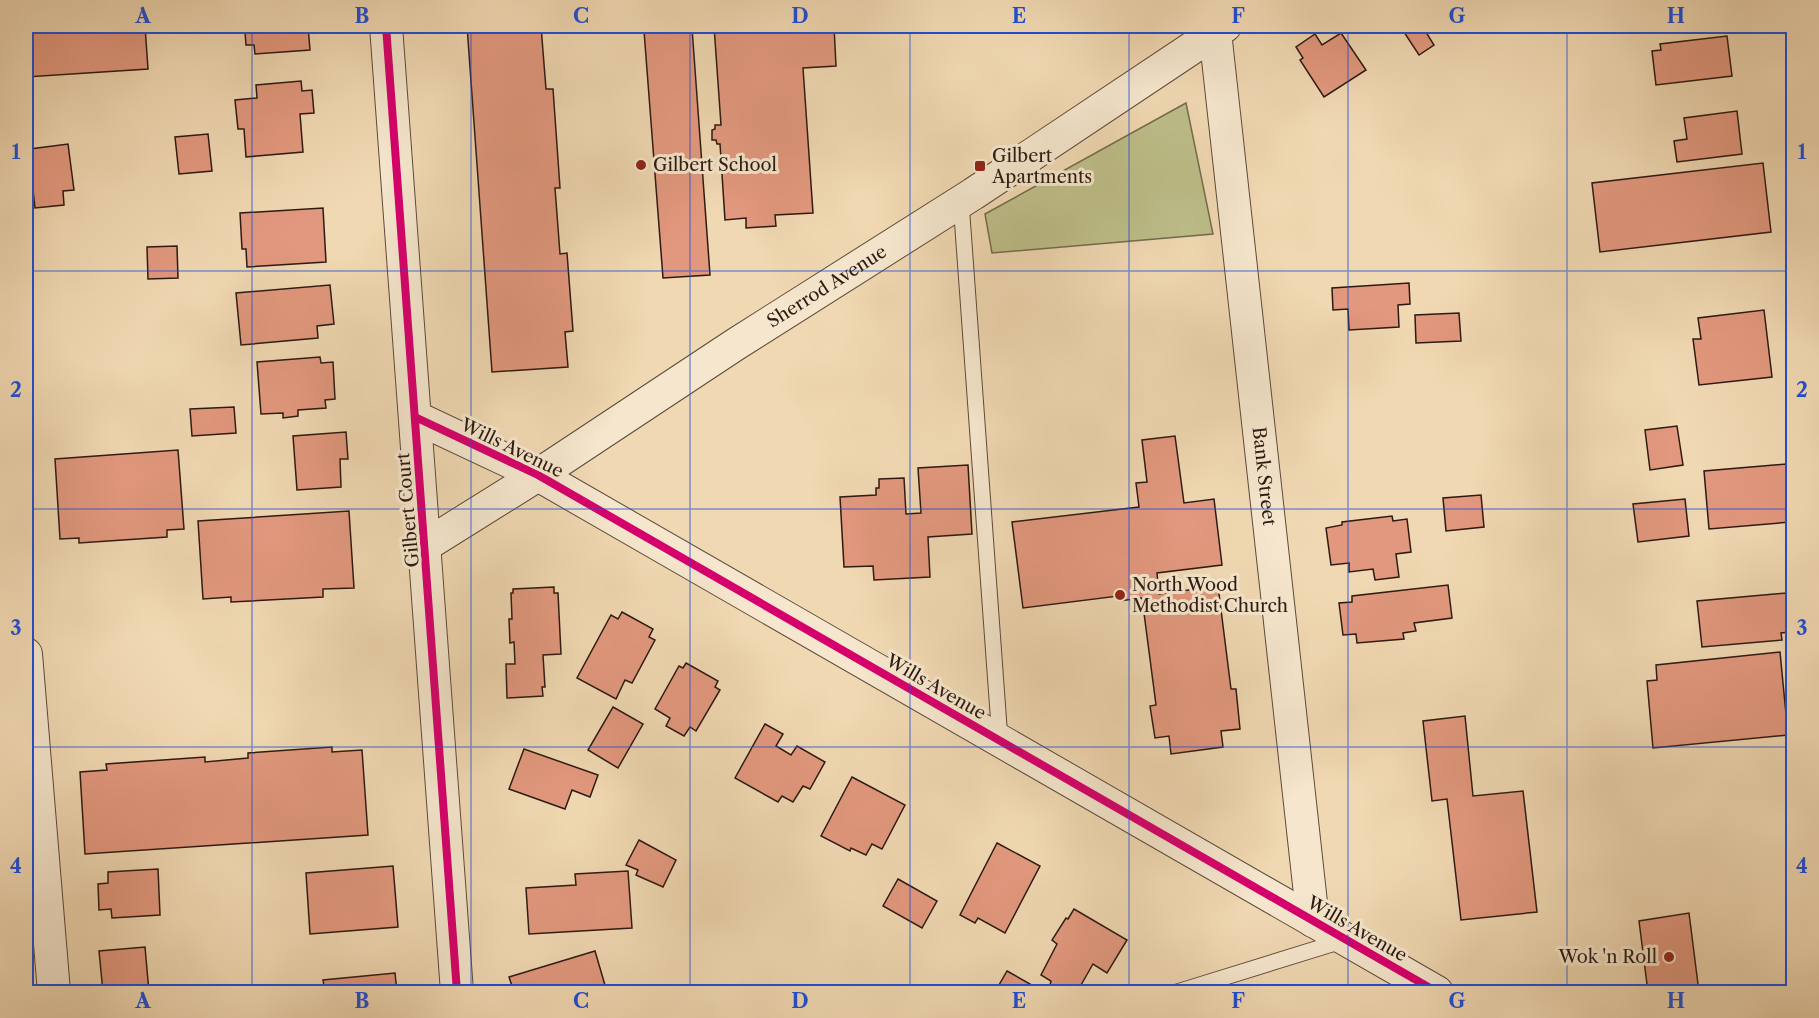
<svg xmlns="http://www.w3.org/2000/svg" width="1819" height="1018" font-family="'Libre Caslon Text',serif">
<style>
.green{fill:#bdbe89;stroke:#746c4e;stroke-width:1.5}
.building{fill:#e2987e;stroke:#2c1a12;stroke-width:1.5}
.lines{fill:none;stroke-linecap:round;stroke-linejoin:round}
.lane-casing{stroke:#5d4a3a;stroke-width:17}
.street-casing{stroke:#5d4a3a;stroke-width:34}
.lane{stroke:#f5e6cd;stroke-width:15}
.street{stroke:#f5e6cd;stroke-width:32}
.cycleway-casing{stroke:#f5e6cd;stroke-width:11}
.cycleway{stroke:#d6006c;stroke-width:8}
.grid{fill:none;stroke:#1d4ed8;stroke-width:1.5;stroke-opacity:0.55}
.poi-dot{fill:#8f2418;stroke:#f5e6cd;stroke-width:2}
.labels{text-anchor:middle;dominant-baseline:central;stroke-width:6;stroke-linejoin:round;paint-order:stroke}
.poi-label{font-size:18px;fill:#2c1a12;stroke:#f5e6cd;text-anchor:start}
.street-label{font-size:18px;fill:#2c1a12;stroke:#f5e6cd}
.neatline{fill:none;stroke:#1d4ed8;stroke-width:2}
.grid-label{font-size:20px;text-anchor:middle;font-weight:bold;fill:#1d4ed8}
</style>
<rect width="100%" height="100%" fill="#f0d8b2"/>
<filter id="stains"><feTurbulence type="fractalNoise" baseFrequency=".00333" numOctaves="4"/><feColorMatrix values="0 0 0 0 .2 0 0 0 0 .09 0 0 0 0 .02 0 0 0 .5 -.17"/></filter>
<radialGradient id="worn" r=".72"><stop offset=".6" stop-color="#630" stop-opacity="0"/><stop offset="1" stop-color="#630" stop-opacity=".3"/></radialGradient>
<path class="green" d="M1186,103l27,131 -221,19 -7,-39z"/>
<g class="building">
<path d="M42,26h103l3,43 -122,8v-50z"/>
<path d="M252,26h56l2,24 -55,4 -1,-9h-8l-1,-13h8z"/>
<path d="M467,26h74l5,63h7l7,99h-5l5,66 7,-1 6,78 -8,1 3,35 -76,5z"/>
<path d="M714,26h120l2,40 -33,2 10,145 -38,2 1,11 -30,2v-10l-21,2 -5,-76h-3l-1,-4h-4v-10l3,-1v-4h6z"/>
<path d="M1400,26h28l-4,3 10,16 -15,10z"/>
<path d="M692,28l18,247 -47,3 -19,-247z"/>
<path d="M1341,33l25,37 -42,27 -24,-37 3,-2 -7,-11 19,-13 7,11z"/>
<path d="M1727,36l5,40 -76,9 -4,-34 9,-1 -1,-6z"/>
<path d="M301,81l1,10 10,-1 2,23 -14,1 3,38 -57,5 -2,-28h-6l-3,-29 22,-2 -1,-13z"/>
<path d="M1737,111l5,43 -65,8 -3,-21 13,-2 -3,-21z"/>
<path d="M208,134l4,37 -33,3 -4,-37z"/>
<path d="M68,144l6,46 -11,1 1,14 -29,3 -3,-27h-6v-13l6,-1 -2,-18z"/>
<path d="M1763,163l8,69 -171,20 -8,-69z"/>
<path d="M323,208l3,54 -79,5 -1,-18h-4l-2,-36z"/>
<path d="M177,246l1,32 -30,1 -1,-32z"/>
<path d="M1409,283l1,21 -12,1 1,22 -50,3 -1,-21 -15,1 -1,-22z"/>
<path d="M330,285l4,39 -17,2 1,12 -77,7 -5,-52z"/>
<path d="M1764,310l8,67 -73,8 -6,-46h8l-3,-21z"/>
<path d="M1459,313l2,28 -45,2 -1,-28z"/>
<path d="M320,357l1,6 12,-1 2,37 -10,1 1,8 -28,2v6l-15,2v-5l-22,1 -4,-52z"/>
<path d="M234,407l2,26 -44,3 -2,-27z"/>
<path d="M1677,426l6,39 -33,5 -5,-40z"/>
<path d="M346,432l2,27h-8l1,28 -44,3 -4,-54z"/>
<path d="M1175,436l9,67 30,-4 8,66 -65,8 2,21 59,-8 13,103h5l4,40 -19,2 2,16 -52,7 -2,-18 -14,2 -5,-32 6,-1 -14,-107 -23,3 -1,-5 -95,12 -11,-86 127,-15 -3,-24 11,-1 -5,-42z"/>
<path d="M178,450l6,79 -17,1v7l-88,6v-5l-19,1 -5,-80z"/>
<path d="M1786,464l5,58 -82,7 -5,-58z"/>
<path d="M968,465l4,69 -44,3 2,40 -56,3 -1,-14 -29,1 -4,-70 36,-2v-7h3v-9l25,-1 2,36 15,-1 -3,-45z"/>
<path d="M1481,495l3,32 -38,4 -3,-33z"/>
<path d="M1685,499l4,37 -51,6 -5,-38z"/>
<path d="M349,511l5,77 -31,1v8l-92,5v-5l-28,2 -5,-78z"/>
<path d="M1392,516l1,5 14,-2 4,33 -15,2 3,23 -24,3 -2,-11 -24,3v-9l-18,2 -5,-37 16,-3v-3z"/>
<path d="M1448,585l4,33 -38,5 2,8 -13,2 1,6 -47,4 -1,-9 -13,1 -4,-32 13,-1v-6z"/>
<path d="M554,587v6h4l3,61 -18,1 2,32h-3l1,9 -36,2 -1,-34h9l-1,-22 -4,1 -1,-24h3l-1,-26h2v-4z"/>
<path d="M1786,593l4,39 -9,1 1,7 -80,7 -5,-46z"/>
<path d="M622,612l31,17 -4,8 6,3 -23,43 -7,-3 -9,19 -39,-21 34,-63 7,4z"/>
<path d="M1780,652l8,83 -135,13 -6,-67 10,-1 -1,-15z"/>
<path d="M686,663l32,18 -3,6 5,3 -24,41 -6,-4 -6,9 -18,-10 4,-8 -15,-9 24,-43 4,2z"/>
<path d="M613,707l30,17 -25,44 -30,-18z"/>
<path d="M1465,716l8,80 50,-5 14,121 -76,8 -14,-121 -15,2 -9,-80z"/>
<path d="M765,724l18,10 -7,12 15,9 6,-9 28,16 -15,27 -7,-3 -10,16 -11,-6 -4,6 -43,-24z"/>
<path d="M332,747v5l30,-2 6,85 -283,19 -5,-82 27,-2 -1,-6 99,-7v5l43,-4v-5z"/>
<path d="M524,749l74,26 -8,22 -18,-7 -7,19 -56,-20z"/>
<path d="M852,777l53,28 -23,44 -10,-5 -6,11 -15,-7 -1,3 -29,-15z"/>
<path d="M639,840l37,20 -13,27 -27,-12 2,-5 -12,-5z"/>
<path d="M997,843l43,23 -35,67 -27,-15 -3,5 -15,-8z"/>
<path d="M393,866l5,61 -88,7 -4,-61z"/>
<path d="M158,869l2,46 -48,3 -1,-9 -12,1 -1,-26 10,-1v-11z"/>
<path d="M628,871l4,57 -103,6 -3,-46 50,-3 -1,-11z"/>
<path d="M898,879l39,22 -15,27 -39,-22z"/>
<path d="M1074,909l53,31 -20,33 -14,-9 -16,28h-13l-14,-7 1,-4 -10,-6 16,-31 -5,-4 14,-22 2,1z"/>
<path d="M1689,913l10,79h-51l-9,-71z"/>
<path d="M145,947l4,45h-46l-4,-41z"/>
<path d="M595,951l12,41h-93l-5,-15z"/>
<path d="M1007,971l30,17 -3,4h-39z"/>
<path d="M395,973l2,19h-72l-2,-12z"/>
</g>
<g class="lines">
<defs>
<g id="lane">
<path d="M961,202l39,538"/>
<path d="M1177,992l168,-52"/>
</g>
<g id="street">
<path d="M386,26l71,966"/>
<path id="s1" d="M1215,32l98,889"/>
<path d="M415,417l123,58 899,517"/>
<path id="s2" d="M426,545l112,-70 198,-131 237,-150 252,-168"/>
<path d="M26,654l28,338"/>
</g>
</defs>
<use href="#lane" class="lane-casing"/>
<use href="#street" class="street-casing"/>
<use href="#lane" class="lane"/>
<use href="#street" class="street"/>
<defs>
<g id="cycleway">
<path d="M386,26l71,966"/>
<path d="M415,417l123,58 899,517"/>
</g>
</defs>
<use href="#cycleway" class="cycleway-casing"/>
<use href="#cycleway" class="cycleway"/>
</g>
<path class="grid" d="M252,26v966M471,26v966M690,26v966M910,26v966M1129,26v966M1348,26v966M1567,26v966M26,271h1768M26,509h1768M26,747h1768"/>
<g class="poi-dot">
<circle cx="641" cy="165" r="6"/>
<rect x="974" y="160" width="12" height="12" rx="3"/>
<circle cx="1120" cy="595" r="6"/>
<circle cx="1669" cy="957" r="6"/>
</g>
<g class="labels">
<g class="poi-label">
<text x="992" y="156">Gilbert<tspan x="992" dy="21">Apartments</tspan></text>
<text x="653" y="165">Gilbert School</text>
<text x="1132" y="585">North Wood<tspan x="1132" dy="21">Methodist Church</tspan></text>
<text x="1657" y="957" text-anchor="end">Wok 'n Roll</text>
</g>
<g class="street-label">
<text stroke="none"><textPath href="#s2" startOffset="477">Sherrod Avenue</textPath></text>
<text transform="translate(512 448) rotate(26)">Wills Avenue</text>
<text stroke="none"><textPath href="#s1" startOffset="447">Bank Street</textPath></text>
<text transform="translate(408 510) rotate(-95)">Gilbert Court</text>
<text transform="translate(936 687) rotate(30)">Wills Avenue</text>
<text transform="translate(1357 929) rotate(30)">Wills Avenue</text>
</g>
</g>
<rect width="1819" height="1018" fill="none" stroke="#f0d8b2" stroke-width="66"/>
<rect x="33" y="33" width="1753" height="952" class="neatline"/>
<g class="grid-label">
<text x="143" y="23">A</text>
<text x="362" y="23">B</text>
<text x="581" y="23">C</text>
<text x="800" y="23">D</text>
<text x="1019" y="23">E</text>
<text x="1238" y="23">F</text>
<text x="1457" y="23">G</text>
<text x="1676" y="23">H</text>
<text x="16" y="159">1</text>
<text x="1802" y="159">1</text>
<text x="16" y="397">2</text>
<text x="1802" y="397">2</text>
<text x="16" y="635">3</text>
<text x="1802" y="635">3</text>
<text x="16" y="873">4</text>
<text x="1802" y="873">4</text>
<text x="143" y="1008">A</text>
<text x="362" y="1008">B</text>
<text x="581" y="1008">C</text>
<text x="800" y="1008">D</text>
<text x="1019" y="1008">E</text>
<text x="1238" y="1008">F</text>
<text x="1457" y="1008">G</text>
<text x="1676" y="1008">H</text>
</g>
<rect width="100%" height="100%" filter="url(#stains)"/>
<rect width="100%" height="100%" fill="url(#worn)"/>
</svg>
